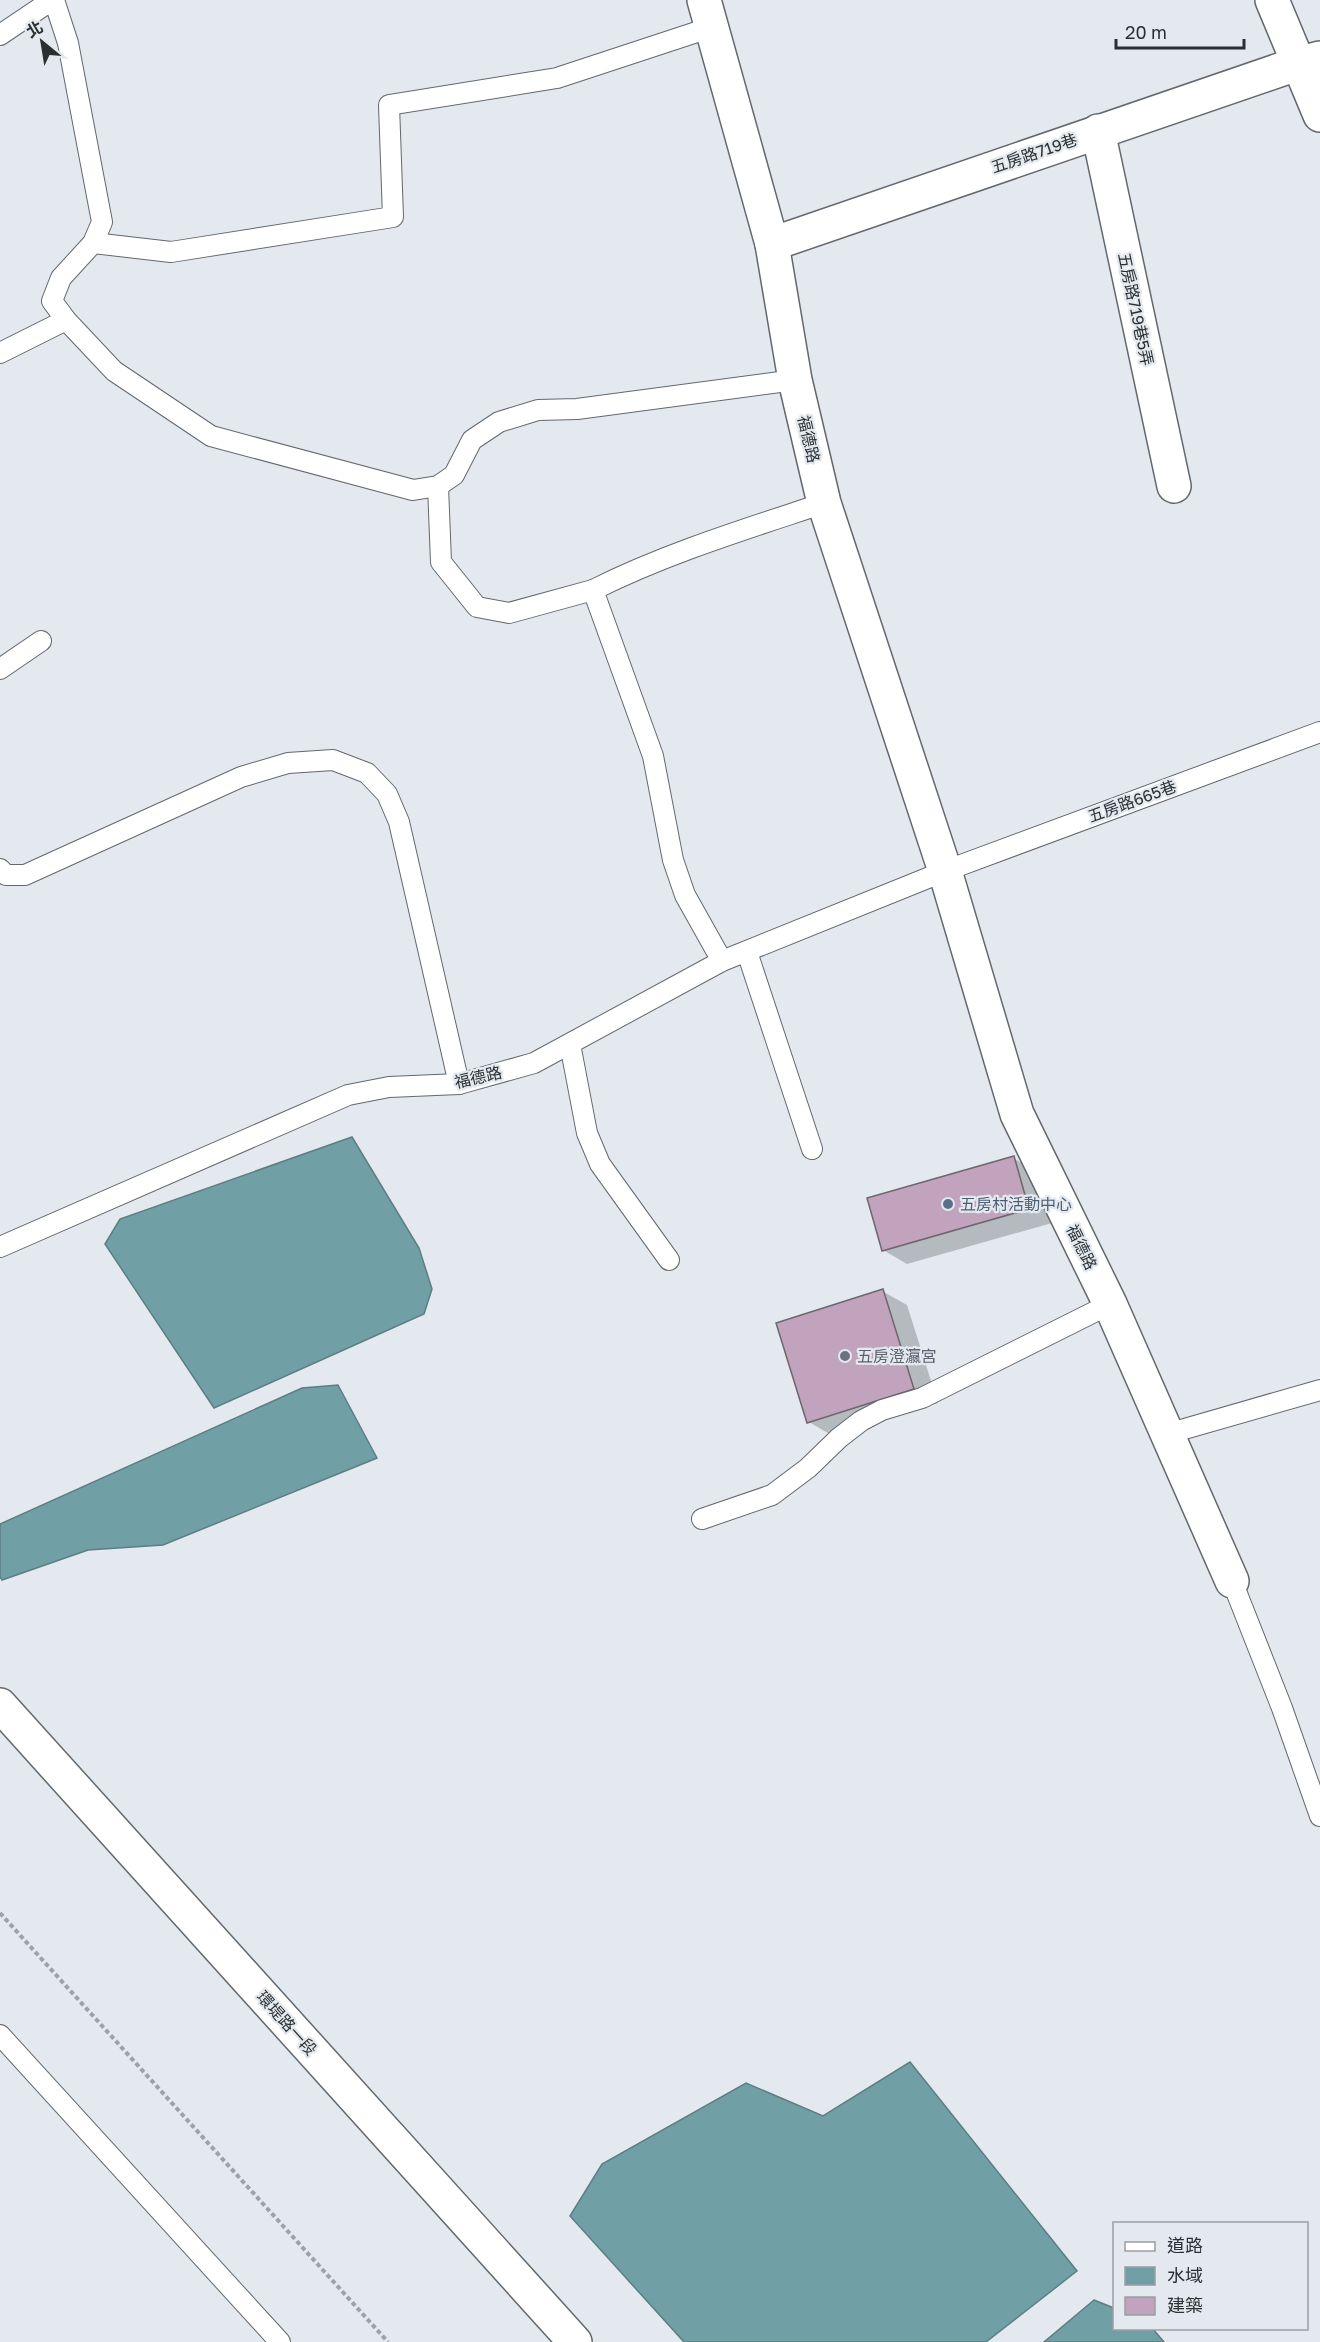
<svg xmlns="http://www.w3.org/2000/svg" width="1320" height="2342" font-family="'Golos Text','Noto Sans TC',sans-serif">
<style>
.water{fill:#70a0a5;stroke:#5c7e82;stroke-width:1.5}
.shadow{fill:#0003}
.building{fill:#c2a3be;stroke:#6d676c;stroke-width:1.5}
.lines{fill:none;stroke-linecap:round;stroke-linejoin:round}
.lane-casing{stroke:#62686c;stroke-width:22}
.street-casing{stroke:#62686c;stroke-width:36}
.path{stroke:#9da2a6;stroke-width:4;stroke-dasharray:4.5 3;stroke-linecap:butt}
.lane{stroke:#fff;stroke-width:20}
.street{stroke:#fff;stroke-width:33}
.service-dot{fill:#5c6f8a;stroke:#e3e9ef;stroke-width:2}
.worship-dot{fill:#6b7280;stroke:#e3e9ef;stroke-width:2}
.labels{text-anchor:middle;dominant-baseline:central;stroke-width:4.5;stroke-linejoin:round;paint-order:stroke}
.street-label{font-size:16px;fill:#2c2f31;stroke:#e3e9ef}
.service-label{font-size:16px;fill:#4e5e75;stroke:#e3e9ef;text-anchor:start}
.worship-label{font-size:16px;fill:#5b616d;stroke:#e3e9ef;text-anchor:start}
</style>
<rect width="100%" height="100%" fill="#e3e9ef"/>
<g class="water">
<path d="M352,1137l67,111 13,41 -8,25 -210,94 -109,-164 15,-25z"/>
<path d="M338,1385l39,73 -214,87 -75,5 -86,30 -2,-3v-53l302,-136z"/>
<path d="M910,2062l167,209 -91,71h-302l-114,-126 32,-52 144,-81 77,33z"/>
<path d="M1094,2300l20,8v20l39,1 11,13h-120z"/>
</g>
<g class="shadow">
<path d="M1013,1158l25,14 14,51 -145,41 -24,-14z"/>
<path d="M882,1291l25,14 31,98 -105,33 -24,-14z"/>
</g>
<g class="building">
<path d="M1014,1156l15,53 -147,42 -15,-53z"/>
<path d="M883,1289l31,100 -107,34 -31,-100z"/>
</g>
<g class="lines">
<defs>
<g id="lane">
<path d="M54,0l14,43 34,179 -9,21 -32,35 -9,23 14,19 48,51 97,65 202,54 25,-4 16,-11 18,-35 27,-18 39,-12 39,-1 218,-29"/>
<path d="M0,35l52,-35"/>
<path d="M93,243l78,9 222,-35 -4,-112 168,-27 155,-51"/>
<path d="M0,353l66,-33"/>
<path d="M438,486l3,76 36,45 32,6 84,-23"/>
<path d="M0,669l41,-28"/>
<path d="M0,869l6,6h19l216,-98 47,-14 45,-3 34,13 20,21 12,28 60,262"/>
<path d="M747,952l65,197"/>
<path d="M722,961l-37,-66 -12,-35 -20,-104 -60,-166c74,-37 153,-61 231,-87"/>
<path d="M570,1044l17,89 13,31 69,96"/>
<path d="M0,1247l348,-152 41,-8 70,-3 75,-21 188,-102 223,-90 375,-139"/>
<path d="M1167,1434l153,-44"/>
<path d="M702,1519l70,-24 36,-27 31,-30 22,-17 21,-11 40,-12 188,-94"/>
<path d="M1232,1581l50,127 38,108"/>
<path d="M0,2035l280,307"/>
</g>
<g id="street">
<path d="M704,0l68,244 23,136 29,123 121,368 72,243 93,190 122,277"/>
<path d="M1272,0l48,115"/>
<path d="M1098,131l76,355"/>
<path d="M772,244l525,-180 23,-6"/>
<path d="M0,1705l575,637"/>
</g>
</defs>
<use href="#lane" class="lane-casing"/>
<use href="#street" class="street-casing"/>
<path class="path" d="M0,1913l388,429"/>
<use href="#lane" class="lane"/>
<use href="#street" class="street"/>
</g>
<circle class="service-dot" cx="948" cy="1204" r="6"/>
<circle class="worship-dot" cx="845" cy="1356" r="6"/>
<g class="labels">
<g class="street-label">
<text transform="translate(1034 153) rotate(-19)">五房路719巷</text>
<text transform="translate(1136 309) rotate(78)">五房路719巷5弄</text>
<text transform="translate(809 439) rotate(77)">福德路</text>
<text transform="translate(1132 801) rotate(-20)">五房路665巷</text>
<text transform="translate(478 1077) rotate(-13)">福德路</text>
<text transform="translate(1082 1247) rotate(64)">福德路</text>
<text transform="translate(287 2023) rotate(48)">環堤路一段</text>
</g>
<g class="service-label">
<text x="960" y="1204">五房村活動中心</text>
</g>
<g class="worship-label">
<text x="857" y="1356">五房澄瀛宮</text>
</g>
</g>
<rect x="1113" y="2222" width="195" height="108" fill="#e3e9ef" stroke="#9a9fa3" stroke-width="1.5"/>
<rect x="1125" y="2242" width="30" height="9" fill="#ffffff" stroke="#9a9fa3" stroke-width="1.5"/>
<text x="1167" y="2252" font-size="18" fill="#2c2f31">道路</text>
<rect x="1125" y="2267" width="30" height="18" fill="#70a0a5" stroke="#9a9fa3" stroke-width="1.5"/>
<text x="1167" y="2282" font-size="18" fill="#2c2f31">水域</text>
<rect x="1125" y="2297" width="30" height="18" fill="#c2a3be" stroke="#9a9fa3" stroke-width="1.5"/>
<text x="1167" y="2312" font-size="18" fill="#2c2f31">建築</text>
<g transform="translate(42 42) rotate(330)" stroke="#e3e9ef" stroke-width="4.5" paint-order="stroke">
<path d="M0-4.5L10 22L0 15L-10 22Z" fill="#2c2f31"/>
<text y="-9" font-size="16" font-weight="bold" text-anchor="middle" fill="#2c2f31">北</text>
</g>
<path d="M1116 39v9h128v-9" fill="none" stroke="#2c2f31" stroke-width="3"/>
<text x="1125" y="39" font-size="18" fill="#2c2f31" stroke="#e3e9ef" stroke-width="4.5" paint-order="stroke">20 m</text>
</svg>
